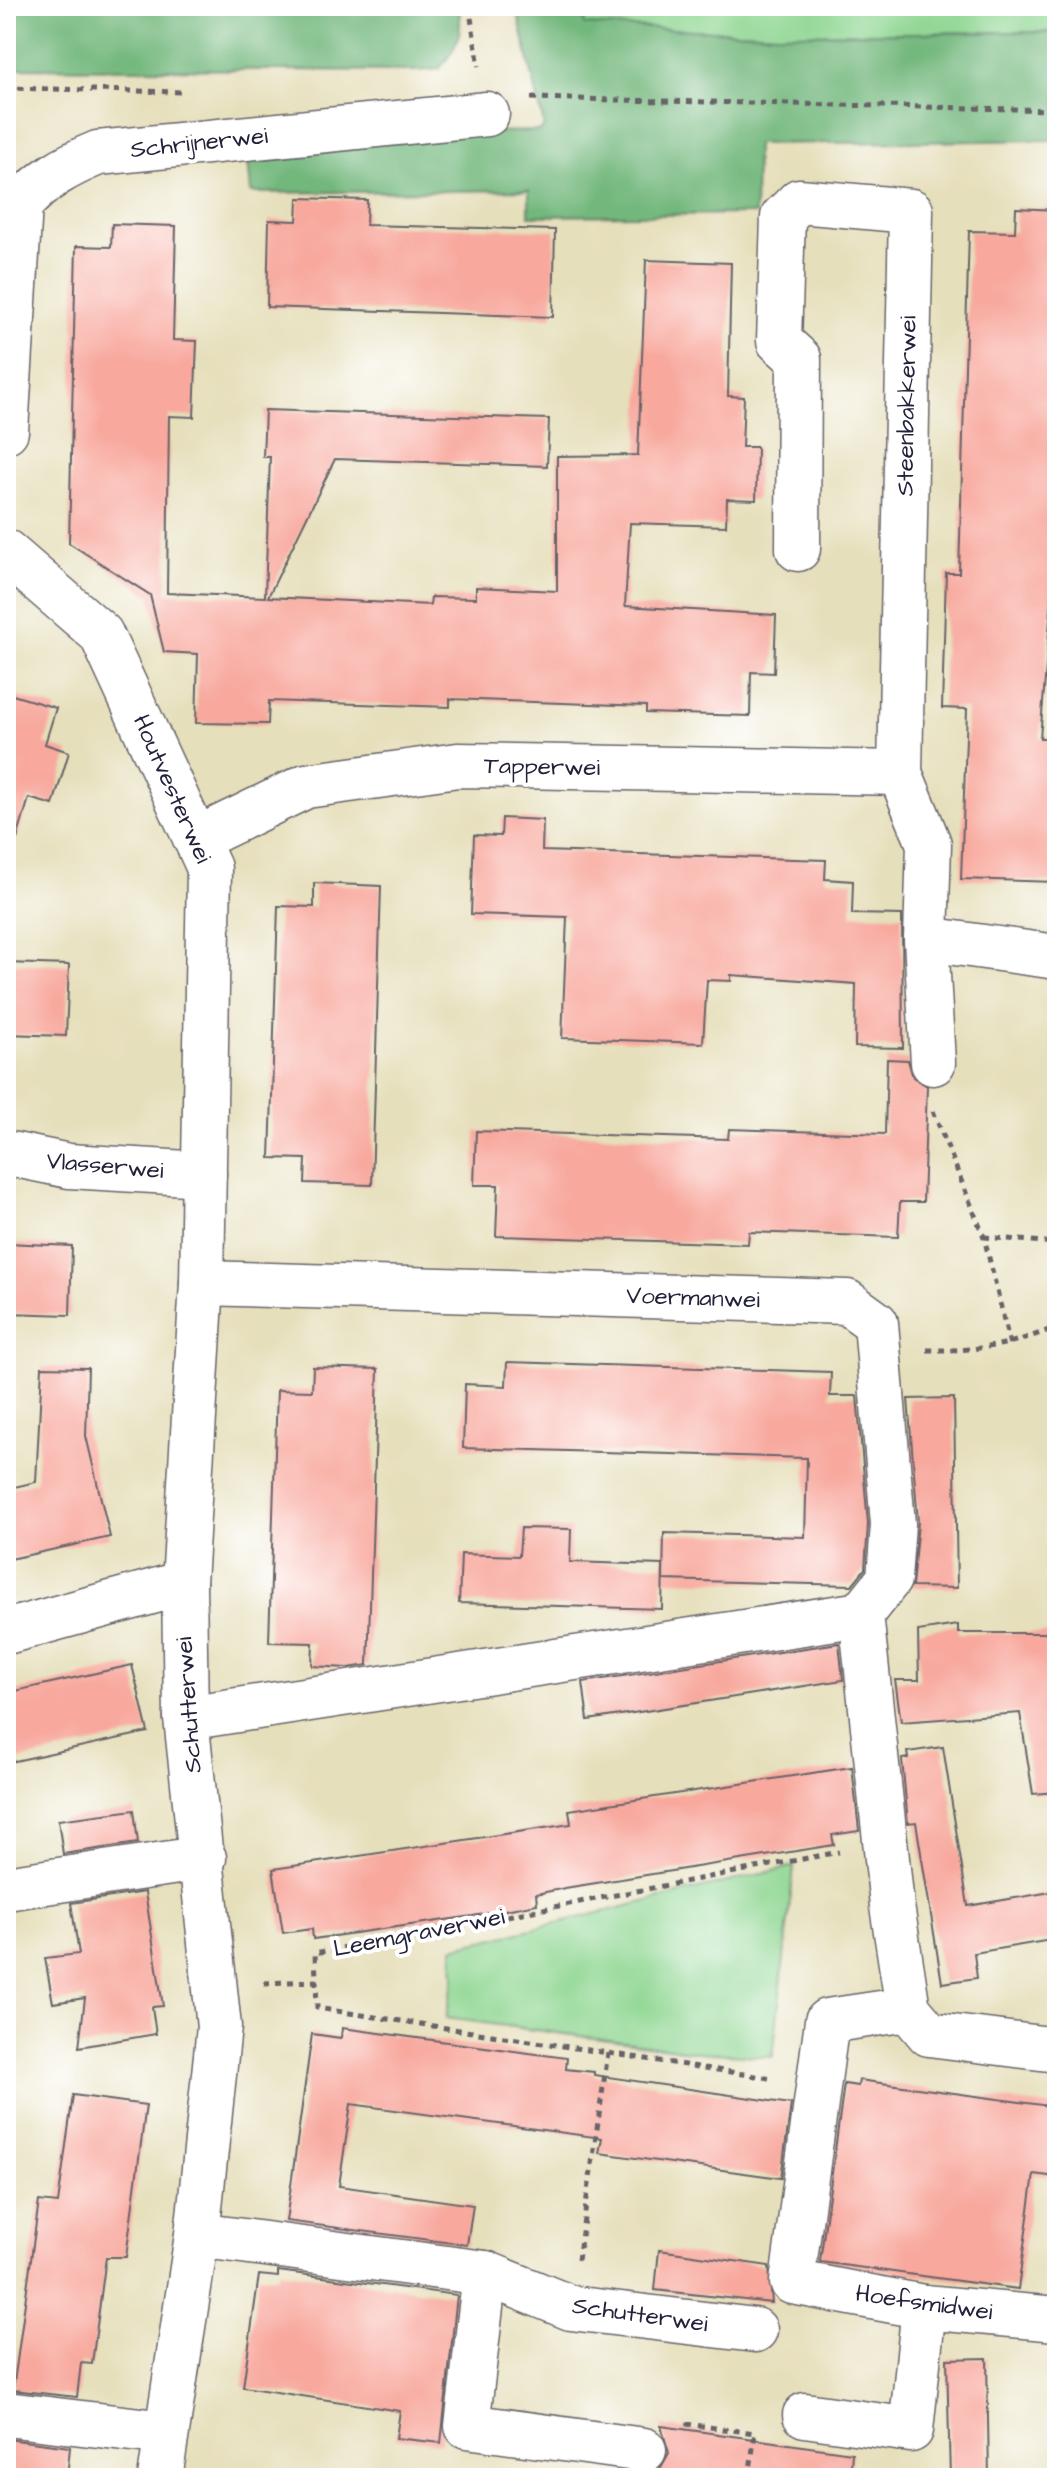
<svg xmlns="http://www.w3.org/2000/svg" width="1063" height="2484" font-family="'Architects Daughter',sans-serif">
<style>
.green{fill:#8ed691;stroke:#587c66;stroke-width:2}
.forest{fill:#72b77b;stroke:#4a6c5b;stroke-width:2}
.building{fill:#f8a89d}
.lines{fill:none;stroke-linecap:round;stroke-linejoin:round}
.minor-casing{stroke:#676468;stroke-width:47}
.path{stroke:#676468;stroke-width:5;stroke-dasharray:6 6;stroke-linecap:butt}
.minor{stroke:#fff;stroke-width:44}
.labels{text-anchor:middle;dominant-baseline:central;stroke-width:8;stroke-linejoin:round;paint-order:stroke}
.street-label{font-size:24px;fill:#22223b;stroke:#fff}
</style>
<rect width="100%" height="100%" fill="#fff"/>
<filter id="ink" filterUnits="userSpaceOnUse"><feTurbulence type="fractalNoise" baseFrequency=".0125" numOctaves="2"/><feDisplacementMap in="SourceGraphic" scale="16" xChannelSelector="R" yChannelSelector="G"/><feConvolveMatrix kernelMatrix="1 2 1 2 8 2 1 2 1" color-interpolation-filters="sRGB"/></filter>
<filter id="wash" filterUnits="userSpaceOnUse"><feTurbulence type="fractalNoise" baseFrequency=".006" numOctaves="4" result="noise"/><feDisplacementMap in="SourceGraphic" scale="32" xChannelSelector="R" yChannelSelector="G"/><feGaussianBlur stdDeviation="1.8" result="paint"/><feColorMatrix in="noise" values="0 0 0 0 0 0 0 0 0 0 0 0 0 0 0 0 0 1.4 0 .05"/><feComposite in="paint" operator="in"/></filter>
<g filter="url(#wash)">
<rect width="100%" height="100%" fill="#e6dfbb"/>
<g class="green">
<path d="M582,6h475v26l-279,2 -193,-9z"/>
<path d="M794,1866l-21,191 -74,-5 -253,-34 8,-40 -1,-30z"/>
</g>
<g class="forest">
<path d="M6,6h452c6,27 -1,42 -19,63l-21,2 -412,-3z"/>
<path d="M516,6h66l3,19 193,9 279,-2v108l-301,4 -1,70 -226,2v-26l-278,3 -5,-56 295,-6 3,-6z"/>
</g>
<g id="blocks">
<g class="building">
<path d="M298,198l69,2 -1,25 189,5 -2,87 -286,-10 2,-87 28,1z"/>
<path d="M1016,208l41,2v386h-5l-12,142h13l-2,48h6v96l-96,-3 6,-170 -25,-1 4,-135h13l10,-342 46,1z"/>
<path d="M112,224l64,2 -3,114 24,1 -3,76 -25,-1 -2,177 98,4 5,-140h-7l2,-47 284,9 -2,47 -212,-7 -67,138 162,8 1,-8 45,1v-11l81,4v-135l81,-1 8,-195 85,3 -3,133 16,1 -2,50h15l-1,53 -29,-1 -1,27 -96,-3 -5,83 151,9 -2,58 -23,-1 -1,44 -104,-3v-7l-196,-7v8l-181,-6 -1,23 -72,-1 2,-69 -34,-2 -14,-57 -81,-52 7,-297 35,1z"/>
<path d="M6,693l50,15 -11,36 24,8 -16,53 -24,-7 -12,41 -11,-2z"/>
<path d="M502,818l41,2 -1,31 284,9 -1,19 28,2 -1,33 50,1 1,133 -48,-1 1,-63 -125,-9v6l-24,-1 -4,63 -141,-5 5,-121 -96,-3 3,-79 27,1z"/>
<path d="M314,883l67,3 -9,299 -67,-2 1,-24 -36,-1 8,-252 36,1z"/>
<path d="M6,963l63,2 -3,71 -60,-2z"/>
<path d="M887,1059l21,1 5,17 14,9 -4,116h-23l-2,35 -149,-5 -1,12 -252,-8 2,-51h-24l2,-54 252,8 1,-10 156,5z"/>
<path d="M6,1243l66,3 -2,69 -64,-2z"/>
<path d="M507,1362l324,10 -1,24h27l11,128 -3,45 -13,16 -189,-5 1,-47 141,4 2,-79 -344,-10 2,-64 41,2z"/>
<path d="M42,1367l46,1 -2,68 24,101 -104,23v-71l30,-7z"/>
<path d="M313,1367l65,2 -10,296 -20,3 -36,-2 1,-23 -44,-1 8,-252 35,1z"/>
<path d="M954,1398l3,190 -45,-1 6,-65 -10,-123z"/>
<path d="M521,1528l50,1 -1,33 93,3 -1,44 -203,-6 2,-49 58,2z"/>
<path d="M958,1625v8h99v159l-24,2 -13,-81 -119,9 -6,-42h24l-1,-49z"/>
<path d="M839,1643l4,37 -255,40 -5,-38z"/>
<path d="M132,1665l16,67 -142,31v-70z"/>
<path d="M943,1747l25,159 89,-15v48l-83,14 3,25 -35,5 -26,-161 -8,1 -6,-64 6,-1 -1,-6z"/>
<path d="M852,1767l7,64 -27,4 2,10 -269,43 -29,6 1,10 -64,12 -160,23 -1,-10 -29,4 -10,-64 298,-45 -2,-14z"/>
<path d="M134,1810l4,33 -75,11 -5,-34z"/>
<path d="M145,1892l18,114 -11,1 4,27 -77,13 6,-49 -32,5 -8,-45 34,-4 -8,-51z"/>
<path d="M342,2028l225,30 -1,11 28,3v3l197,29 -10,74 -182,-25 3,-15 -251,-34 -12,82 134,19 -6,40 -181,-24 26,-187 29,4z"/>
<path d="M859,2080l198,27v70l-23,-3 -16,115 -198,-27 24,-178 14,2z"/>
<path d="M73,2095l73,10 -20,152h-20l-14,107 -11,-1 -4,34 -64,-7 26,-189 19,2z"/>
<path d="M659,2250l110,16 3,37 -117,-13z"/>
<path d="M278,2271l179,24 -16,148 -45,-5 4,-27 -157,-24 16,-112 19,2z"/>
<path d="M987,2358l2,120h-39l-3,-119z"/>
<path d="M661,2426l191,27 -2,25h-195l14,-25z"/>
<path d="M7,2439l63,8 -3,31h-59z"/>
</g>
</g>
</g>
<g filter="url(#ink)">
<use href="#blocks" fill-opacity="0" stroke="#676468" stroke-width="2"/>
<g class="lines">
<defs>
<g id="minor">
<path d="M6,431l14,-226c23,-26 46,-39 78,-52l389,-39"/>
<path d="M798,549l1,-190 -20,-18 4,-124 16,-16 112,10 -11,562 29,71 -3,95 131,18"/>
<path d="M6,552l95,82 108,234 -7,415 -18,300 2,135 33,309 -22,208 -37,243"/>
<path d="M197,839l109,-53 152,-21 442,8"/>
<path d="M926,939l7,124"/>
<path d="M6,1153l63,13 135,8"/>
<path d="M202,1283l645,19 29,21 17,201 -4,55 -28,35"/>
<path d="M6,1632l178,-49"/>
<path d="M186,1718l675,-104 31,292 16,103 21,25 128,16"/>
<path d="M6,1888l198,-30"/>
<path d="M908,2009l-81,12 -35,261 132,25 133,12"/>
<path d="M197,2235l288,38 86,35 184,22"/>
<path d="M485,2273l-18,153 177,24"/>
<path d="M6,2414l160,19"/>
<path d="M805,2415l106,15 13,-123"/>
</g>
</defs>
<use href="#minor" class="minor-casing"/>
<g class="path">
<path d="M469,6l10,60"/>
<path d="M6,88l175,4"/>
<path d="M531,98l526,12"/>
<path d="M933,1111l51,126 26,108"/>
<path d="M984,1237l73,6"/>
<path d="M927,1350c53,1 81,-4 130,-23"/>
<path d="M264,1983l52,-2"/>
<path d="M769,2078l-452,-70 -2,-55 524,-101"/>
<path d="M578,2260l30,-207"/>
<path d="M686,2424l69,9 -6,45"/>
</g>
<use href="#minor" class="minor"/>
</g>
</g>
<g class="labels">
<g class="street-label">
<text transform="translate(199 143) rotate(-6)">Schrijnerwei</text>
<text transform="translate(907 406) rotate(-89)">Steenbakkerwei</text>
<text transform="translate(542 767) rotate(1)">Tapperwei</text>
<text transform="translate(172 789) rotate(66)">Houtvesterwei</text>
<text transform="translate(105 1166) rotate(5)">Vlasserwei</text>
<text transform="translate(693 1298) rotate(2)">Voermanwei</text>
<text transform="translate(189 1705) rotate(-94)">Schutterwei</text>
<text transform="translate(419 1933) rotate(-11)">Leemgraverwei</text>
<text transform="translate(924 2303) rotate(8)">Hoefsmidwei</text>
<text transform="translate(640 2315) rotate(8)">Schutterwei</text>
</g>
</g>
<rect width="1063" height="2484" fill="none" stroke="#fff" stroke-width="32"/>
</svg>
